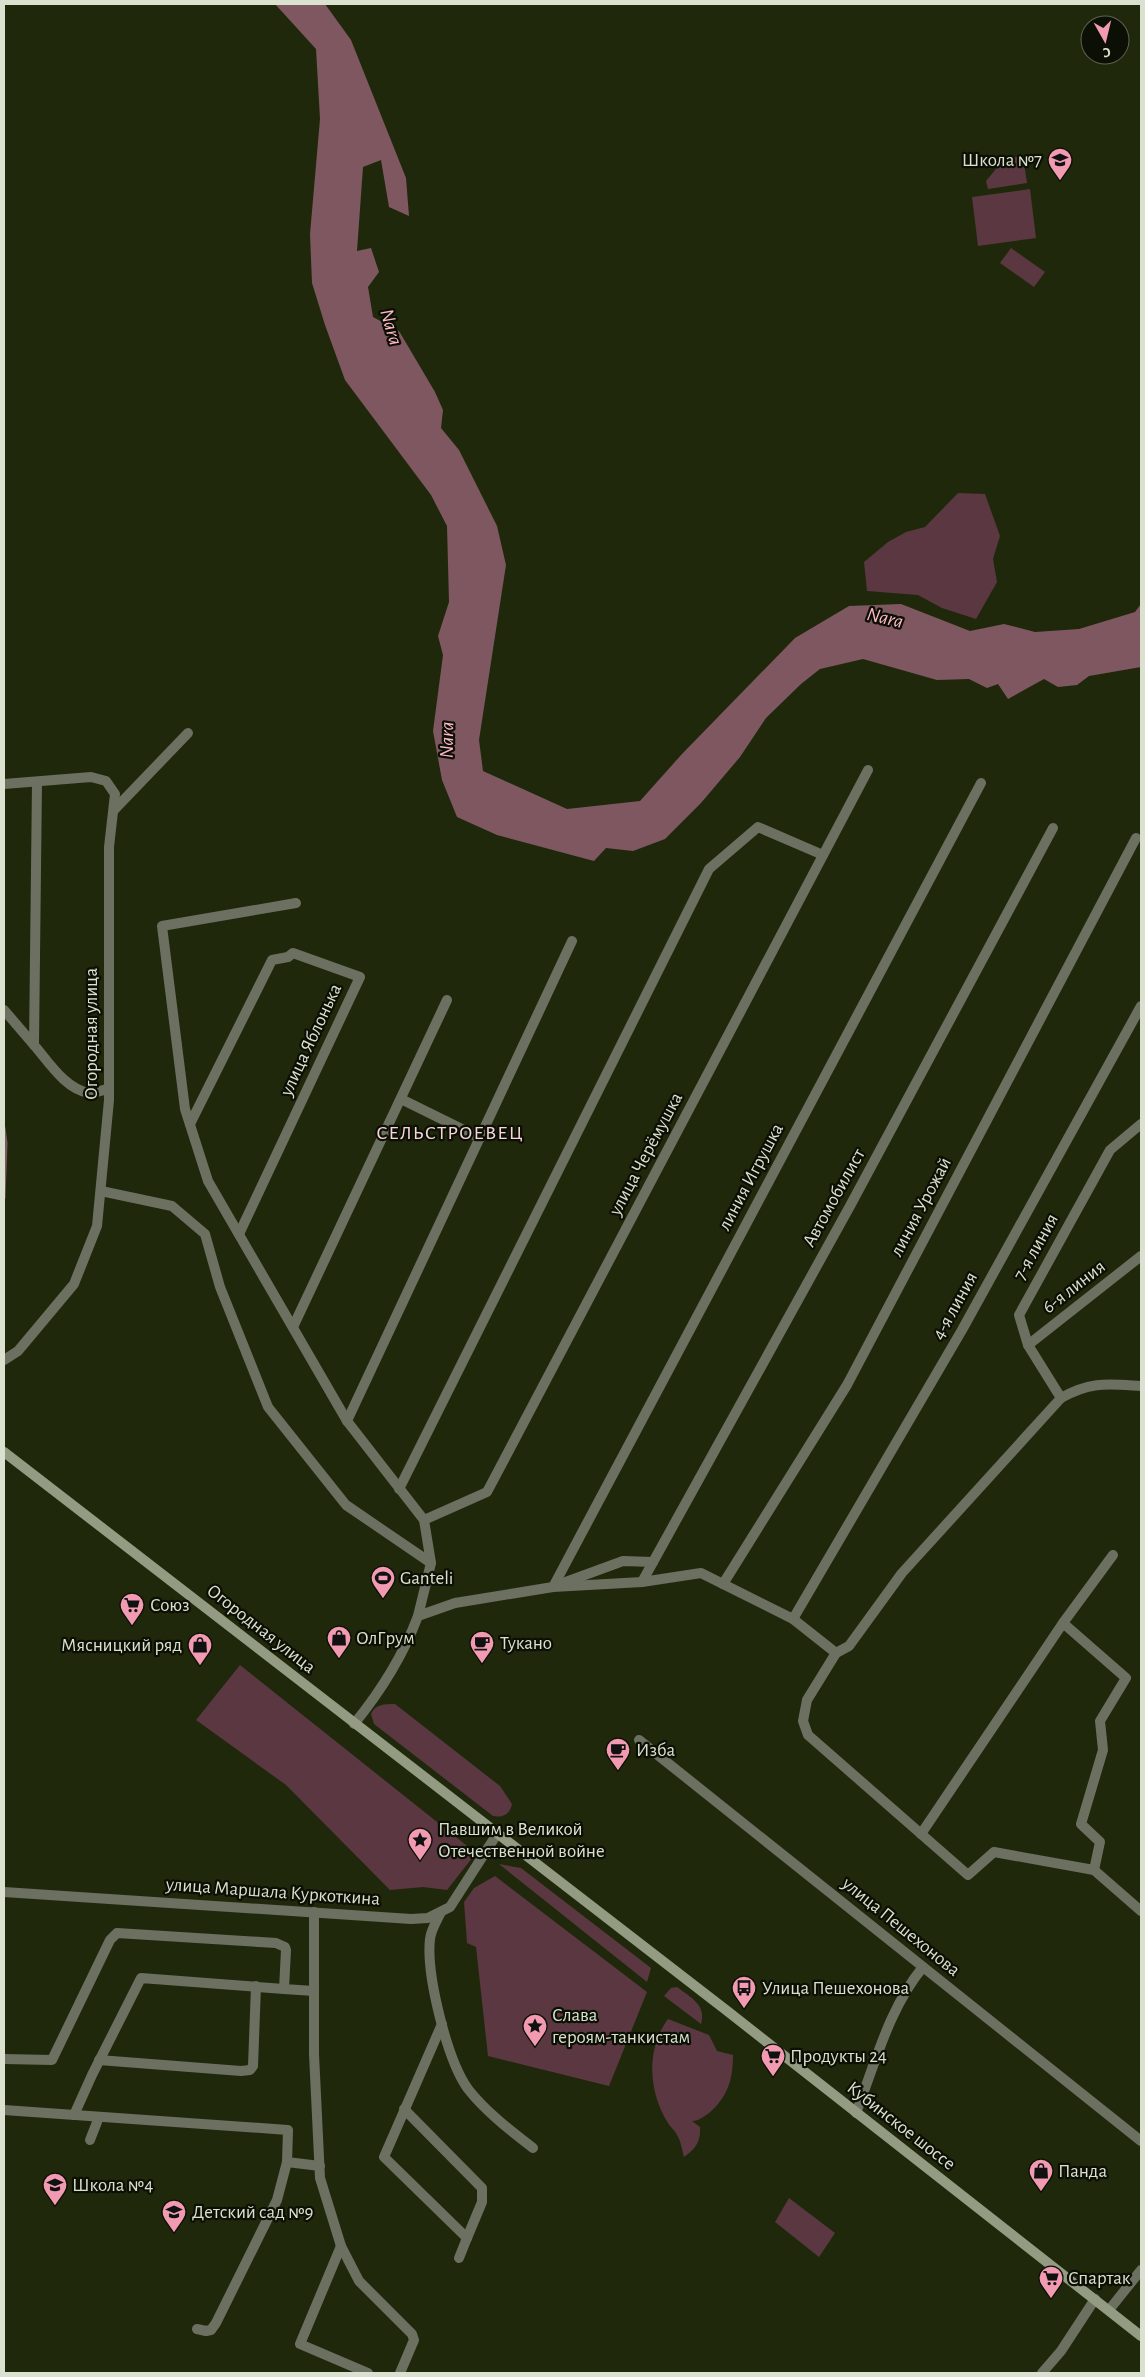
<svg xmlns="http://www.w3.org/2000/svg" width="1145" height="2377" font-family="'Alegreya Sans',sans-serif">
<style>
.green{fill:#5b3741}
.water{fill:#7f5761}
.lines{fill:none;stroke-linecap:round;stroke-linejoin:round}
.stream{stroke:#7f5761;stroke-width:3}
.minor{stroke:#6b7061;stroke-width:10}
.secondary{stroke:#939c83;stroke-width:10}
.labels{text-anchor:middle;dominant-baseline:central;stroke-width:4.5;stroke-linejoin:round;paint-order:stroke}
.poi-label{font-size:19px;fill:#dae1cf;stroke:#0b0f04;text-anchor:start}
.street-label{font-size:19px;fill:#dae1cf;stroke:#0b0f04}
.water-label{font-size:20px;font-style:italic;fill:#feb8c9;stroke:#0b0f04}
.neighbourhood-label{font-size:20px;letter-spacing:1px;fill:#f9d6de;stroke:#0b0f04}
</style>
<rect width="100%" height="100%" fill="#1f280b"/>
<g class="green">
<path d="M1023,156l4,27 -39,6 -2,-8 18,-22z"/>
<path d="M1030,189l6,49 -58,8 -6,-49z"/>
<path d="M1011,248l34,24 -11,15 -34,-24z"/>
<path d="M958,493l27,1 15,42 -7,23 4,23 -21,37 -34,-11 -24,-13 -51,-4 -3,-29 24,-20 18,-10 19,-5z"/>
<path d="M240,1665l236,188 -29,37 -24,-3 -33,3 -104,-105 -90,-65z"/>
<path d="M395,1704l105,82 12,18c-2,10 -9,14 -19,12l-119,-92 -3,-10c4,-10 14,-10 24,-10z"/>
<path d="M499,1864l22,4 130,100 -4,14z"/>
<path d="M495,1876l152,116 -38,94 -121,-30 -12,-109 -9,-4 -3,-41 10,-14z"/>
<path d="M677,1987c13,10 30,18 24,37l-37,-28 7,-8z"/>
<path d="M668,2019l41,16 8,16 16,4c0,24 -5,42 -24,58 -6,4 -10,8 -17,8l8,6c1,15 -5,22 -16,30 -2,-7 -3,-16 -7,-22 -2,-5 -7,-8 -9,-12 -20,-32 -22,-74 0,-104z"/>
<path d="M789,2198l46,35 -16,24 -44,-35z"/>
</g>
<path class="water" d="M275,4h50l26,36 55,138 3,38 -20,-9 -8,-47 -18,7 -6,84 14,-3 8,24 -11,15 5,30 26,14 36,61 8,18 -2,18 18,22 38,76 9,39 -27,175 4,31 84,38 73,-8 42,-47 113,-116 54,-32 52,-2 69,27 34,-7 31,8 44,-3 56,-17 6,-8v63l-52,9 -12,9 -19,2 -14,-8 -36,20 -10,-15 -11,4 -18,-9 -32,1 -74,-21 -43,10 -19,15 -35,34 -26,39 -39,46 -36,36 -32,12 -27,-3 -12,13 -97,-26 -40,-18 -15,-37 -9,-49 10,-76 -5,-19 11,-34 -2,-76 -16,-31 -86,-115 -20,-55 -13,-42 -2,-49 10,-115 -4,-70z"/>
<g class="lines">
<path class="stream" d="M4,1128l2,15 -2,55"/>
<g class="minor">
<path d="M37,782l-3,263c14,16 31,44 55,48 6,0 14,-3 19,-4"/>
<path d="M4,784l87,-7 15,4 9,13 -6,53v253l-12,126 -23,58 -56,67 -14,9"/>
<path d="M114,810l74,-77"/>
<path d="M296,903l-134,23 23,183 23,72 139,240 77,99 7,43 -13,53"/>
<path d="M4,1010l30,35"/>
<path d="M401,1099l79,39"/>
<path d="M190,1124l82,-164 16,-3 5,-4 67,24 -121,257"/>
<path d="M101,1191l71,15 33,28 15,53 48,120 78,98 85,58"/>
<path d="M293,1327l154,-327"/>
<path d="M1028,1345l113,-89"/>
<path d="M1061,1398l-33,-53 -9,-30 91,-165 31,-26"/>
<path d="M347,1421l225,-480"/>
<path d="M399,1489l310,-620 49,-42 65,28"/>
<path d="M424,1520l63,-28 381,-722"/>
<path d="M642,1582l208,-376 203,-378"/>
<path d="M563,1583l60,-22 30,1"/>
<path d="M723,1584l124,-199 289,-547"/>
<path d="M553,1587l428,-804"/>
<path d="M793,1619l169,-289 179,-324"/>
<path d="M1063,1623l63,55 -26,43 3,29 -22,74 19,18 -6,28"/>
<path d="M836,1653l-29,47 -4,21 5,14 160,140 26,-23 100,18 47,41"/>
<path d="M354,1724c27,-33 49,-68 64,-108l37,-13 98,-16 89,-5 59,-9 92,46 43,34 13,-7 53,-73 159,-175c30,-17 47,-14 80,-12"/>
<path d="M639,1740l502,401"/>
<path d="M921,1834l142,-211 50,-68"/>
<path d="M4,1892l407,27 17,-1 22,-11 47,-73"/>
<path d="M314,1912v142l6,124 21,68 18,35 53,53 2,6 -14,33"/>
<path d="M440,1914c-4,8 -9,16 -10,25 -4,35 17,121 38,150 18,23 43,42 65,59"/>
<path d="M442,2024l-58,133 83,81 -8,20"/>
<path d="M4,2059l48,1 58,-120 7,-7 159,10 9,4 1,3 -2,39 30,2"/>
<path d="M99,2060l142,11 9,-1 3,-4 3,-80"/>
<path d="M404,2109l78,79v14l-15,36"/>
<path d="M4,2110l284,20 -1,32 33,4"/>
<path d="M856,2113c19,-49 33,-105 67,-146"/>
<path d="M74,2115l18,-40 49,-97 143,11"/>
<path d="M90,2140l9,-23"/>
<path d="M341,2246l-41,98 68,29"/>
<path d="M1109,2310l32,-40"/>
<path d="M197,2329l9,2 5,-1 5,-7 61,-123 10,-38"/>
<path d="M1042,2373l19,-22 34,-52"/>
</g>
<path class="secondary" d="M4,1452l722,558 415,326"/>
</g>
<defs>
<symbol id="school-pin" viewBox="-11 -11 22 30"><path d="M0 17L-7.5 6A9.5 9.5 0 1 1 7.5 6Z" fill="#f19ab1" stroke="#0b0f04"/><path d="M0-5L7-2L0 1L-7-2ZM-4 1L0 2.5L4 1V4Q0 6-4 4Z" fill="#111"/></symbol>
<symbol id="stadium-pin" viewBox="-11 -11 22 30"><path d="M0 17L-7.5 6A9.5 9.5 0 1 1 7.5 6Z" fill="#f19ab1" stroke="#0b0f04"/><path d="M0-5a6.5 5 0 1 0 0 10a6.5 5 0 1 0 0-10ZM-3.5-1.8h7v3.6h-7Z" fill="#111"/></symbol>
<symbol id="supermarket-pin" viewBox="-11 -11 22 30"><path d="M0 17L-7.5 6A9.5 9.5 0 1 1 7.5 6Z" fill="#f19ab1" stroke="#0b0f04"/><path d="M-6-5.5h2.5l.6 2H6L4.5 2H-2.5L-4.4-4H-6ZM-1.5 3.2a1.3 1.3 0 1 0 .1 0ZM3 3.2a1.3 1.3 0 1 0 .1 0Z" fill="#111"/></symbol>
<symbol id="shop-pin" viewBox="-11 -11 22 30"><path d="M0 17L-7.5 6A9.5 9.5 0 1 1 7.5 6Z" fill="#f19ab1" stroke="#0b0f04"/><path d="M-5-2.5h2.3a2.7 3.5 0 0 1 5.4 0H5L5.5 6h-11ZM-1.5-2.5h3a1.5 2.3 0 0 0-3 0Z" fill="#111"/></symbol>
<symbol id="cafe-pin" viewBox="-11 -11 22 30"><path d="M0 17L-7.5 6A9.5 9.5 0 1 1 7.5 6Z" fill="#f19ab1" stroke="#0b0f04"/><path d="M-5.5-4.5H6V0H3Q3 3.5 0 3.5H-2.5Q-5.5 3.5-5.5 0ZM3-3.2v2h1.7v-2ZM-6 4.5H4V6H-6Z" fill="#111"/></symbol>
<symbol id="sight-pin" viewBox="-11 -11 22 30"><path d="M0 17L-7.5 6A9.5 9.5 0 1 1 7.5 6Z" fill="#f19ab1" stroke="#0b0f04"/><path d="M0-6L1.8-2.2L6-1.7L2.9 1.2L3.7 5.4L0 3.3L-3.7 5.4L-2.9 1.2L-6-1.7L-1.8-2.2Z" fill="#111"/></symbol>
<symbol id="bus-pin" viewBox="-11 -11 22 30"><path d="M0 17L-7.5 6A9.5 9.5 0 1 1 7.5 6Z" fill="#f19ab1" stroke="#0b0f04"/><path d="M-5-6H5V4H4V6H2V4H-2V6H-4V4H-5ZM-3.5-4V0h7V-4ZM-3.5 1.2v1.5H-2V1.2ZM2 1.2v1.5H3.5V1.2Z" fill="#111"/></symbol>
</defs>
<g fill-rule="evenodd">
<use href="#school-pin" x="1046" y="146" width="28" height="38"/>
<use href="#stadium-pin" x="369" y="1564" width="28" height="38"/>
<use href="#supermarket-pin" x="118" y="1591" width="28" height="38"/>
<use href="#shop-pin" x="325" y="1624" width="28" height="38"/>
<use href="#cafe-pin" x="468" y="1629" width="28" height="38"/>
<use href="#shop-pin" x="186" y="1631" width="28" height="38"/>
<use href="#cafe-pin" x="604" y="1736" width="28" height="38"/>
<use href="#sight-pin" x="406" y="1826" width="28" height="38"/>
<use href="#bus-pin" x="730" y="1974" width="28" height="38"/>
<use href="#sight-pin" x="521" y="2012" width="28" height="38"/>
<use href="#supermarket-pin" x="759" y="2042" width="28" height="38"/>
<use href="#shop-pin" x="1027" y="2157" width="28" height="38"/>
<use href="#school-pin" x="41" y="2171" width="28" height="38"/>
<use href="#school-pin" x="160" y="2198" width="28" height="38"/>
<use href="#supermarket-pin" x="1037" y="2264" width="28" height="38"/>
</g>
<g class="labels">
<g class="poi-label">
<text x="1042" y="160" text-anchor="end">Школа №7</text>
<text x="400" y="1578">Ganteli</text>
<text x="150" y="1605">Союз</text>
<text x="356" y="1638">ОлГрум</text>
<text x="500" y="1643">Тукано</text>
<text x="182" y="1645" text-anchor="end">Мясницкий ряд</text>
<text x="636" y="1750">Изба</text>
<text x="438" y="1829">Павшим в Великой<tspan x="438" dy="22">Отечественной войне</tspan></text>
<text x="762" y="1988">Улица Пешехонова</text>
<text x="552" y="2015">Слава<tspan x="552" dy="22">героям-танкистам</tspan></text>
<text x="790" y="2056">Продукты 24</text>
<text x="1058" y="2171">Панда</text>
<text x="72" y="2185">Школа №4</text>
<text x="192" y="2212">Детский сад №9</text>
<text x="1068" y="2278">Спартак</text>
</g>
<g class="street-label">
<text transform="translate(91 1034) rotate(-90)">Огородная улица</text>
<text transform="translate(311 1040) rotate(-65)">улица Яблонька</text>
<text transform="translate(646 1154) rotate(-62)">улица Черёмушка</text>
<text transform="translate(751 1177) rotate(-62)">линия Игрушка</text>
<text transform="translate(834 1198) rotate(-61)">Автомобилист</text>
<text transform="translate(921 1207) rotate(-62)">линия Урожай</text>
<text transform="translate(1036 1247) rotate(-61)">7-я линия</text>
<text transform="translate(1074 1287) rotate(-38)">6-я линия</text>
<text transform="translate(955 1306) rotate(-61)">4-я линия</text>
<text transform="translate(261 1629) rotate(38)">Огородная улица</text>
<text transform="translate(273 1892) rotate(4)">улица Маршала Куркоткина</text>
<text transform="translate(901 1927) rotate(39)">улица Пешехонова</text>
<text transform="translate(901 2126) rotate(38)">Кубинское шоссе</text>
</g>
<g class="water-label">
<text transform="translate(391 327) rotate(73)">Nara</text>
<text transform="translate(885 618) rotate(13)">Nara</text>
<text transform="translate(447 740) rotate(-89)">Nara</text>
</g>
<g class="neighbourhood-label">
<text x="450" y="1133">СЕЛЬСТРОЕВЕЦ</text>
</g>
</g>
<rect width="1145" height="2377" fill="none" stroke="#dae1cf" stroke-width="10"/>
<g transform="translate(1105 40) rotate(172)"><circle r="24" fill="#0b0f04" stroke="#5e6355"/>
<path d="M0-4L9 19L0 12L-9 19Z" fill="#f19ab1"/>
<text y="-8" font-size="14" font-weight="bold" text-anchor="middle" fill="#dae1cf">С</text>
</g>
</svg>
